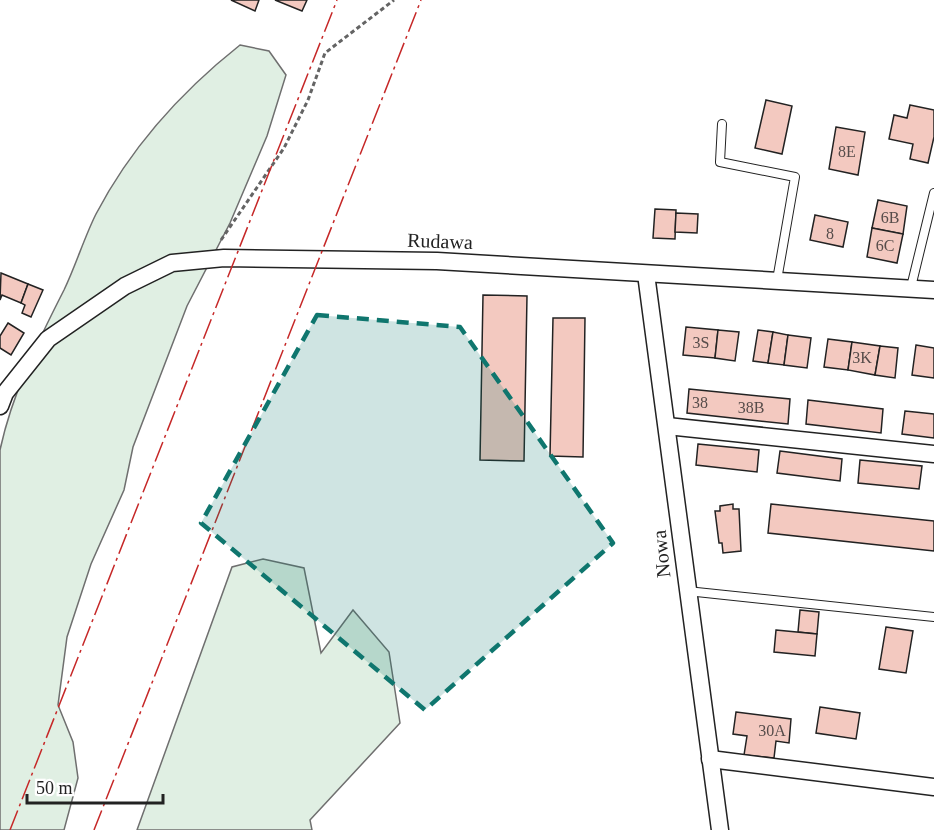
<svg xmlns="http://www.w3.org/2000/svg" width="934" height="830" font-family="Georgia,serif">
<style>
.green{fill:#e0efe3;stroke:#6f6f6f;stroke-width:1.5}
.building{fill:#f3c9c0;stroke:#222;stroke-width:1.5}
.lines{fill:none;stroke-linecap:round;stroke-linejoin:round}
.service-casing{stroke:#222;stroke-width:10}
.minor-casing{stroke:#222;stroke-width:19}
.path{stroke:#646464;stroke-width:3;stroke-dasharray:4.5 3;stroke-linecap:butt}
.service{stroke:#fff;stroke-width:8}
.minor{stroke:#fff;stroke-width:16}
.power{stroke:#c62828;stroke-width:1.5;stroke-dasharray:21 4.5 3 4.5;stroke-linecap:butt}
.marked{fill:#0f766e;fill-opacity:0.2;stroke:#0f766e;stroke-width:4.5;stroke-dasharray:12 8;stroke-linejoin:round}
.labels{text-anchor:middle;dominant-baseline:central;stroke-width:4.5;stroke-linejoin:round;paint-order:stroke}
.number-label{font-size:16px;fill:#564c4a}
.street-label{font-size:20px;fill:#222;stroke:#fff}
</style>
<rect width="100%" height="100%" fill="#fff"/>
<g class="green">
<path d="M240,45l29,6 17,24 -19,61 -37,87 -43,83 -54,141 -9,43 -33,74 -24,73 -9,68 15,37 5,36 -14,52h-64v-380c12,-56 38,-109 64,-160 12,-25 20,-52 32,-76 34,-65 86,-123 144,-169z"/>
<path d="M263,559l41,9 17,85 32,-43 36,42 11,71 -90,97 2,10h-175l95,-263z"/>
</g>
<g class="building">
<path d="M231,0h28l-4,11z"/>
<path d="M275,0h32l-5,11z"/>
<path d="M766,100l26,6 -10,48 -27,-6z"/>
<path d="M910,105l24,5v27l-6,26 -18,-4 3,-15 -24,-5 5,-24 13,3z"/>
<path d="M836,127l29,5 -7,43 -29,-6z"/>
<path d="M878,200l29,6 -4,28 -31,-6z"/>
<path d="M655,209l21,1 -1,29 -22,-1z"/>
<path d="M676,213l22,1 -1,19 -22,-1z"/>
<path d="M815,215l33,7 -5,25 -33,-7z"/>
<path d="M872,228l31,6 -6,29 -30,-6z"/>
<path d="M1,273l27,11 -7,19 -19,-8 -2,5z"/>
<path d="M28,284l15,6 -12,27 -9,-4 3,-8 -4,-2z"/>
<path d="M483,295l44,1 -3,165 -44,-1z"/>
<path d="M553,318h32l-2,139 -33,-1z"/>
<path d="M8,323l16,10 -13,22 -11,-7v-12z"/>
<path d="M686,327l32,3 -3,28 -32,-3z"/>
<path d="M718,330l21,2 -4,29 -20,-3z"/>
<path d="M758,330l15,2 -5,31 -15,-2z"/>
<path d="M773,332l15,3 -4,30 -16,-2z"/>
<path d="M788,335l23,3 -4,30 -23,-3z"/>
<path d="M828,339l24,3 -4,28 -24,-3z"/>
<path d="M852,342l28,4 -5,29 -27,-5z"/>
<path d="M916,345l18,3v30l-22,-3z"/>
<path d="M880,346l18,2 -3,30 -20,-3z"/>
<path d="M689,389l101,10 -2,25 -101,-11z"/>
<path d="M808,400l75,9 -2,24 -75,-9z"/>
<path d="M905,411l29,3v24l-32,-4z"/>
<path d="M698,444l61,6 -2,22 -61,-7z"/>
<path d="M780,451l62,8 -2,22 -63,-8z"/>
<path d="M860,460l62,6 -3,23 -61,-6z"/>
<path d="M733,504v5h6l2,42 -18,2 -1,-10h-3l-4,-32h5v-5z"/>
<path d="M771,504l163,17v30l-166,-18z"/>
<path d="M800,610l19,2 -2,22 -19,-2z"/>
<path d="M886,627l27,4 -7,42 -27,-4z"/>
<path d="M776,630l41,4 -2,22 -41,-4z"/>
<path d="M820,707l40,6 -4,26 -40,-6z"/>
<path d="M736,712l55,7 -2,24 -13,-2 -2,17 -30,-3 3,-19 -14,-2z"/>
</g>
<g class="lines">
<defs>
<g id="service">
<path d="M722,124l-2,38 75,15 -18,103"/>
<path d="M911,287l23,-94"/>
<path d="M687,591l247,26"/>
</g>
<g id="minor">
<path d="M646,274l74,556"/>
<path d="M0,406l5,-13 43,-54 77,-53 47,-23 52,-5 213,3 497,29"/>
<path d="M667,426l267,28"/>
<path d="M710,759l224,28"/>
</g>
</defs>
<use href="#service" class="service-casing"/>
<use href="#minor" class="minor-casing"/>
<path class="path" d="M221,240l63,-92 24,-48 17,-47 69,-53"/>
<use href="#service" class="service"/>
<use href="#minor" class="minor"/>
<g class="power">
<path d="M10,830l327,-830"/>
<path d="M94,830l327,-830"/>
</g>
</g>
<path class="marked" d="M317,315l143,12 153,216 -188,167 -224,-187z"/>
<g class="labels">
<g class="number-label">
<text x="847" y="151">8E</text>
<text x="890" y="217">6B</text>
<text x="830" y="233">8</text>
<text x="885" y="245">6C</text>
<text x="701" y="342">3S</text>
<text x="862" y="357">3K</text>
<text x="700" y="402">38</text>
<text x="751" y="407">38B</text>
<text x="772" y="730">30A</text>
</g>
<g class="street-label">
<text transform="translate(440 241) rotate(2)">Rudawa</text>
<text transform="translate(661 554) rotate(-96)">Nowa</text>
</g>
</g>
<path d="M27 794v9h136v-9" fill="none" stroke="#222222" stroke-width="3"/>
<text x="36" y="794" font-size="18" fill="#222222" stroke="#ffffff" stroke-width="4.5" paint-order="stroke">50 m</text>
</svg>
